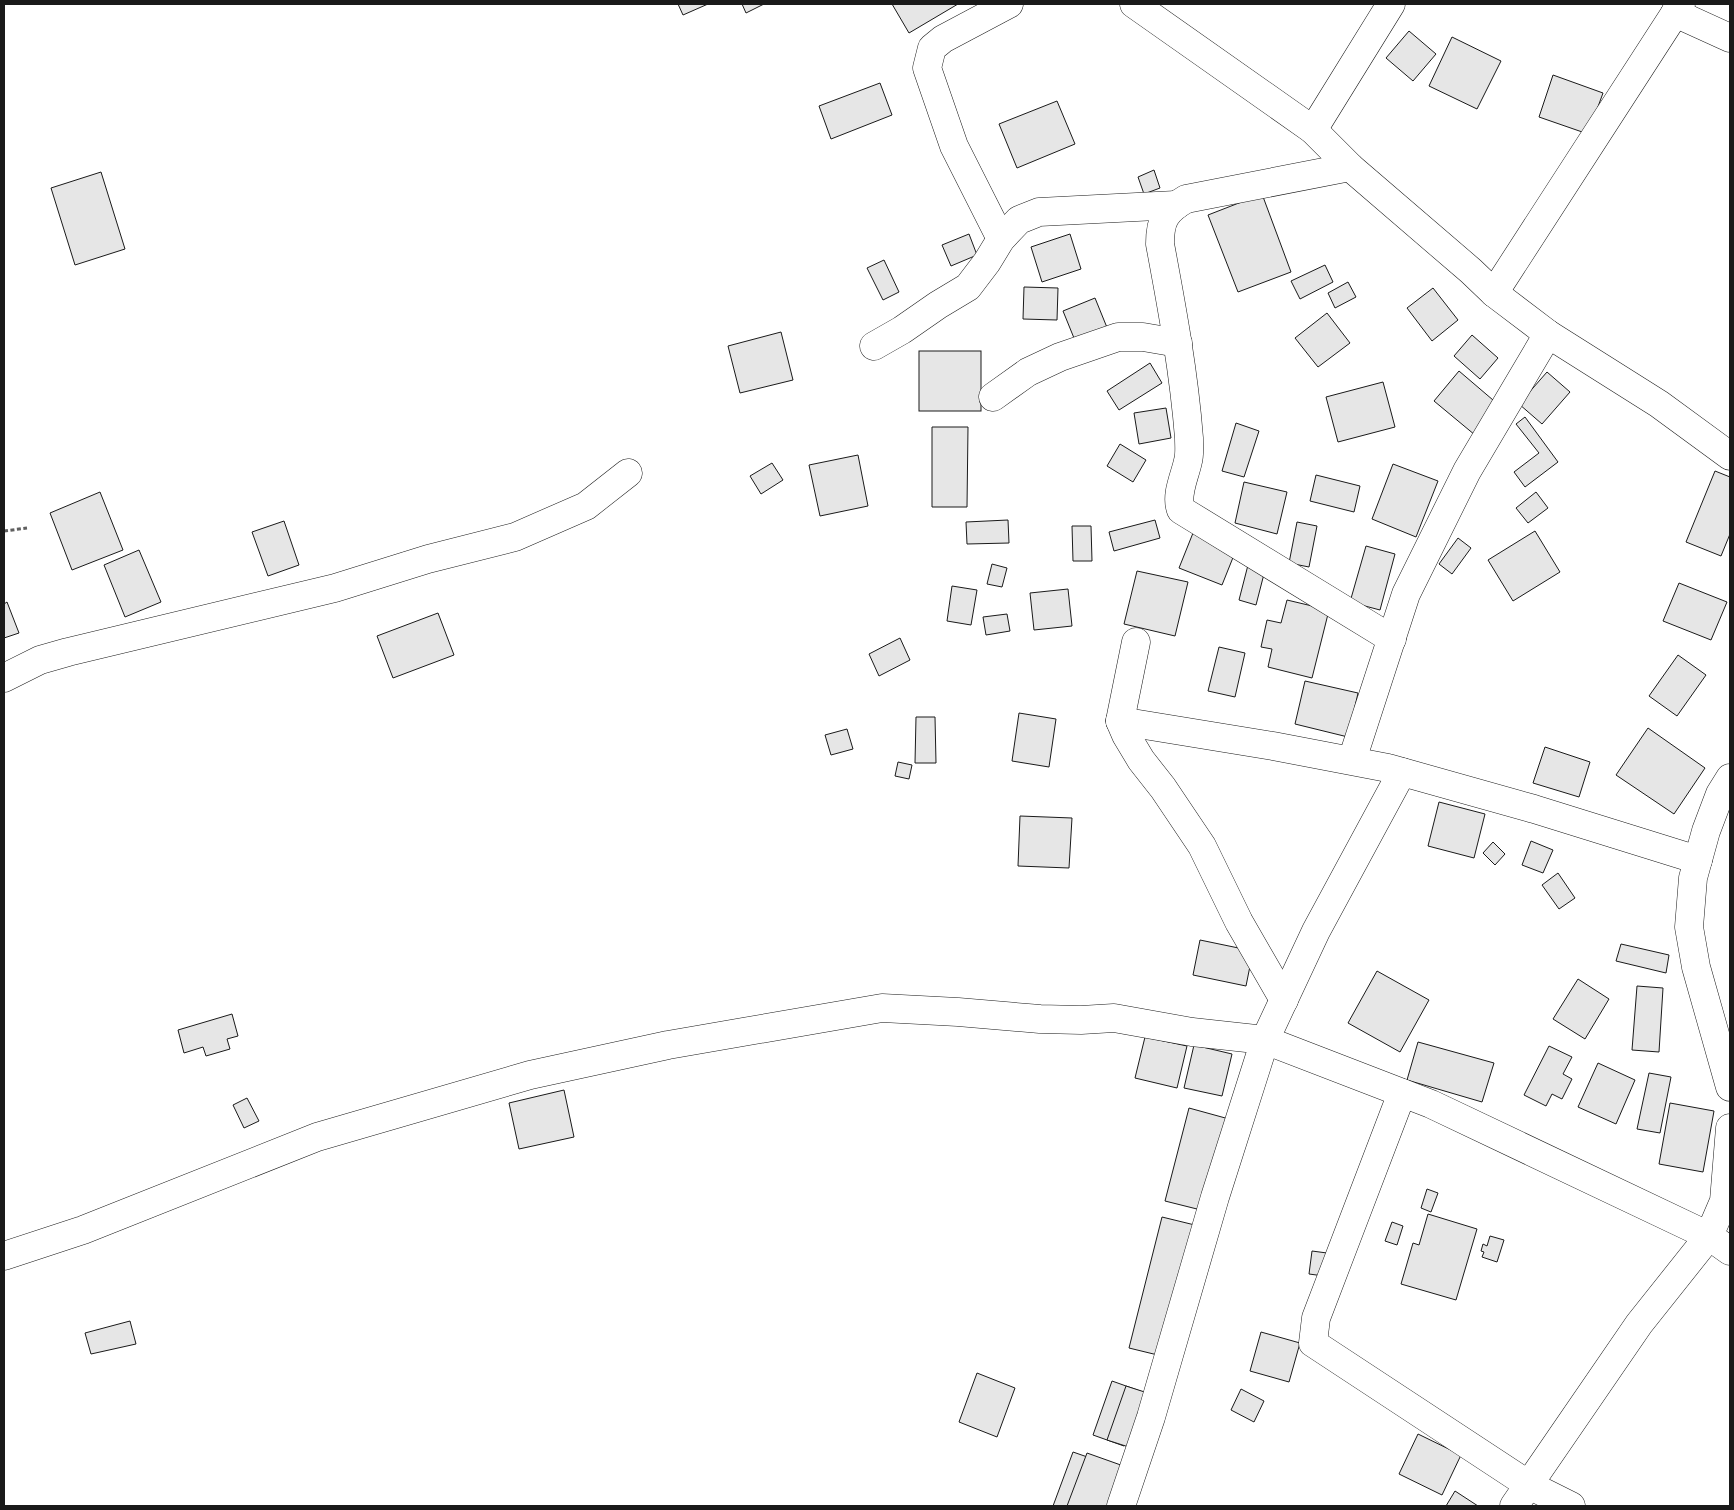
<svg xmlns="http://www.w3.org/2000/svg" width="1734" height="1510" font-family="'Work Sans',sans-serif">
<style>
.building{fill:#e6e6e6;stroke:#1a1a1a}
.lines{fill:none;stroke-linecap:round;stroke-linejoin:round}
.minor-casing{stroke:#1a1a1a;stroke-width:29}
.path{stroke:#5f5f5f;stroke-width:3;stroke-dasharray:4 2.5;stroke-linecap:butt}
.minor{stroke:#fff;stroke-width:28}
</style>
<rect width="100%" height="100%" fill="#fff"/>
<g class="building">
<path d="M678,4h30l-25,11z"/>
<path d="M742,4h22l-18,9z"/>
<path d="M892,4h66l-49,29z"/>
<path d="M1409,31l27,23 -23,27 -27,-23z"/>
<path d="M1452,37l49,24 -24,48 -48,-23z"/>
<path d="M1553,75l50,18 -15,41 -49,-17z"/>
<path d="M880,83l12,32 -61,24 -12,-33z"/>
<path d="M1057,101l18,43 -58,24 -18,-44z"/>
<path d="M1154,170l6,18 -16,6 -6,-17z"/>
<path d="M101,172l24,77 -50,16 -24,-77z"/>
<path d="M1262,194l29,78 -53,20 -30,-77z"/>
<path d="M969,234l8,21 -26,11 -9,-21z"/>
<path d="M1070,234l11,35 -39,13 -11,-35z"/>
<path d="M884,260l15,32 -16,8 -16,-32z"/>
<path d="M1325,265l8,17 -33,17 -9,-18z"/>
<path d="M1348,282l8,15 -21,11 -7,-15z"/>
<path d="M1024,287l34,1 -1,32 -34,-1z"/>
<path d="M1433,288l25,32 -26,21 -25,-33z"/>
<path d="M1095,298l13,32 -32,13 -13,-32z"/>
<path d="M1327,313l23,30 -32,24 -23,-29z"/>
<path d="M781,332l12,48 -53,13 -12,-47z"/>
<path d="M1472,335l26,23 -18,21 -26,-23z"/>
<rect x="919" y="351" width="62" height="60"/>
<path d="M1150,363l12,20 -43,27 -12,-19z"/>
<path d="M1459,371l41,35 -25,29 -41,-34z"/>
<path d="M1547,372l23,20 -28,32 -23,-20z"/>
<path d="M1383,382l12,45 -57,15 -12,-45z"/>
<path d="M1166,408l5,30 -32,6 -5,-31z"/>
<path d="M1525,417l33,45 -33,25 -11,-15 25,-19 -23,-29z"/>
<path d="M1236,423l23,8 -15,46 -22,-6z"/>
<path d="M932,427h36l-1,80h-35z"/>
<path d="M1120,444l26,16 -13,22 -26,-16z"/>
<path d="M858,455l10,51 -48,10 -11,-51z"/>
<path d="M772,463l11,17 -22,14 -11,-18z"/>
<path d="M1393,464l45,17 -22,56 -44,-18z"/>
<path d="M1715,471l15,6v57l-9,22 -35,-14z"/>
<path d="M1316,475l44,11 -6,26 -44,-11z"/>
<path d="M1244,482l43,10 -10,42 -42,-11z"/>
<path d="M100,492l23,58 -51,20 -22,-57z"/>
<path d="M1536,492l12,16 -20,15 -12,-15z"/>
<path d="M1008,520l1,23 -42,1 -1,-22z"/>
<path d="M1155,520l5,18 -46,13 -5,-19z"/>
<path d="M284,521l15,44 -31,11 -16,-44z"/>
<path d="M1297,522l20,4 -8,41 -20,-4z"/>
<path d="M1072,526h19l1,35h-19z"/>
<path d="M1535,531l25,41 -47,29 -25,-41z"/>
<path d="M1193,533l43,17 -14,35 -43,-17z"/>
<path d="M1458,538l13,10 -19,26 -13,-10z"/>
<path d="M1366,546l29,8 -15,56 -30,-8z"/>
<path d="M139,550l22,52 -36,15 -21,-52z"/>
<path d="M992,564l15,4 -5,19 -15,-3z"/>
<path d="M1248,565l17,5 -9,35 -17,-5z"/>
<path d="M1137,571l51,11 -13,54 -51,-12z"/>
<path d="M1679,583l48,19 -16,38 -48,-19z"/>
<path d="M952,586l25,4 -6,35 -24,-4z"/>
<path d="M1068,589l4,37 -38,4 -4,-37z"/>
<path d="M1287,600l42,10 -17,68 -44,-11 4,-18 -11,-2 6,-27 14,3z"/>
<path d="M7,602l12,31 -15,5v-34z"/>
<path d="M438,613l16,42 -61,23 -16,-42z"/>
<path d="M1007,614l3,17 -24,4 -3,-18z"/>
<path d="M900,638l10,22 -31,16 -10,-22z"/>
<path d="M1219,647l26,6 -10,44 -27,-6z"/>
<path d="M1678,655l28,20 -29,41 -28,-20z"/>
<path d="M1305,681l53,12 -10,44 -53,-13z"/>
<path d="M1019,713l37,6 -7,48 -37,-6z"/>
<path d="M916,717h19l1,46h-21z"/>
<path d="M1648,728l57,40 -31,46 -58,-39z"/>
<path d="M847,729l6,20 -22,6 -6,-20z"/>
<path d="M1545,747l45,15 -11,35 -46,-14z"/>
<path d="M898,762l14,3 -3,14 -14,-3z"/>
<path d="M1439,802l46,12 -11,44 -46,-12z"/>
<path d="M1020,816l52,2 -3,50 -51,-2z"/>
<path d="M1531,841l22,9 -10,23 -21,-8z"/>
<path d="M1493,842l12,12 -10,11 -12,-12z"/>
<path d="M1558,873l17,25 -16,11 -17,-24z"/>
<path d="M1200,940l53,11 -7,35 -53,-11z"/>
<path d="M1621,944l48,11 -3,18 -50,-12z"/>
<path d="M1377,971l52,29 -29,52 -52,-29z"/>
<path d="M1578,979l31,20 -24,40 -32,-20z"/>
<path d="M1637,986l26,2 -4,64 -27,-2z"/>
<path d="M232,1014l6,22 -11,3 3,10 -24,7 -3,-9 -19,6 -6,-23z"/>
<path d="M1145,1037l42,9 -10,42 -42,-10z"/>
<path d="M1418,1042l76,21 -12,39 -75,-22z"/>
<path d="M1194,1045l38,9 -10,42 -38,-8z"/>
<path d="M1549,1046l23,11 -9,17 9,5 -10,20 -10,-5 -6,12 -22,-11z"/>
<path d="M1598,1063l37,17 -19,44 -38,-17z"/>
<path d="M1649,1073l22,4 -11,56 -23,-4z"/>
<path d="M564,1090l10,47 -55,12 -10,-46z"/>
<path d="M247,1098l12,23 -15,7 -11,-23z"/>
<path d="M1670,1103l44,8 -11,61 -44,-8z"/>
<path d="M1189,1108l40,11 -24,92 -40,-10z"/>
<path d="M1427,1189l11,4 -7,19 -10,-4z"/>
<path d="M1428,1214l49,15 -21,71 -55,-16 12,-41 6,2z"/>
<path d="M1162,1217l41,10 -33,131 -41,-10z"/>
<path d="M1392,1222l11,4 -6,19 -12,-4z"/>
<path d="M1490,1236l14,4 -7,22 -15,-5 2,-5 -3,-1 2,-7 4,2z"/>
<path d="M1312,1251l15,2 -3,23 -15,-2z"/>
<path d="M130,1321l6,23 -45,10 -6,-21z"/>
<path d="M1261,1332l39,11 -11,39 -39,-11z"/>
<path d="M977,1373l38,15 -18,49 -38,-15z"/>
<path d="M1112,1381l31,11 -19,54 -31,-11z"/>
<path d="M1126,1386l31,10 -19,54 -31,-10z"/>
<path d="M1241,1389l23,12 -10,21 -23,-12z"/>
<path d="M1418,1434l43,21 -19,40 -43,-21z"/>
<path d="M1073,1452l46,16 -14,38h-52z"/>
<path d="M1087,1453l45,16 -13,37h-52z"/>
<path d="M1455,1491l23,15h-32z"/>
</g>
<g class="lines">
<defs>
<g id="minor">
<path d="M1134,4l179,126 37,37 121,104 23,22 54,41 111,70 71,52"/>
<path d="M1675,13l55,25"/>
<path d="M1313,130l78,-126"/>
<path d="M1350,167l-164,32c-21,12 -26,21 -26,45 12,64 24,129 29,194 0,8 1,16 -1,23 -3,15 -13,34 -7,49l211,129"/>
<path d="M1001,239l-47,-93 -27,-78 5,-20 11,-9 66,-35"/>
<path d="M1494,293l187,-289"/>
<path d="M874,346l28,-16 36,-25 30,-18 19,-25 14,-23 18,-19 20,-8 137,-7"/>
<path d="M993,397l35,-25 32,-15 58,-20h25l35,6"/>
<path d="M1136,642l-16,79 6,14 15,25 22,28 39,58 37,76 45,78"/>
<path d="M4,678l36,-18 28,-8 267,-64 93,-29 87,-22 71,-31 42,-33"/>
<path d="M1120,721l153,25 115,22 146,41 164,51"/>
<path d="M1352,760l54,-166 61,-123 81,-137"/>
<path d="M1730,778l-10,16 -14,37 -13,47 -4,49 7,40 34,120"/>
<path d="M1402,1093l-86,225 -3,25 216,142 42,21"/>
<path d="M4,1256l79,-26 234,-93 213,-62 138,-30 214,-37 76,4 82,7 41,1 33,-2 78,14 73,8 166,64 278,132 21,15"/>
<path d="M1121,1506l30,-89 64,-220 50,-157 51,-109 86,-159"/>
<path d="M1514,1506l125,-182 70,-88 15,-35 6,-73"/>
</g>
</defs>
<use href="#minor" class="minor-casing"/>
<path class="path" d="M4,531l23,-3"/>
<use href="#minor" class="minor"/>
</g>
<rect width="1734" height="1510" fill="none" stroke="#1a1a1a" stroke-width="10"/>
</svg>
